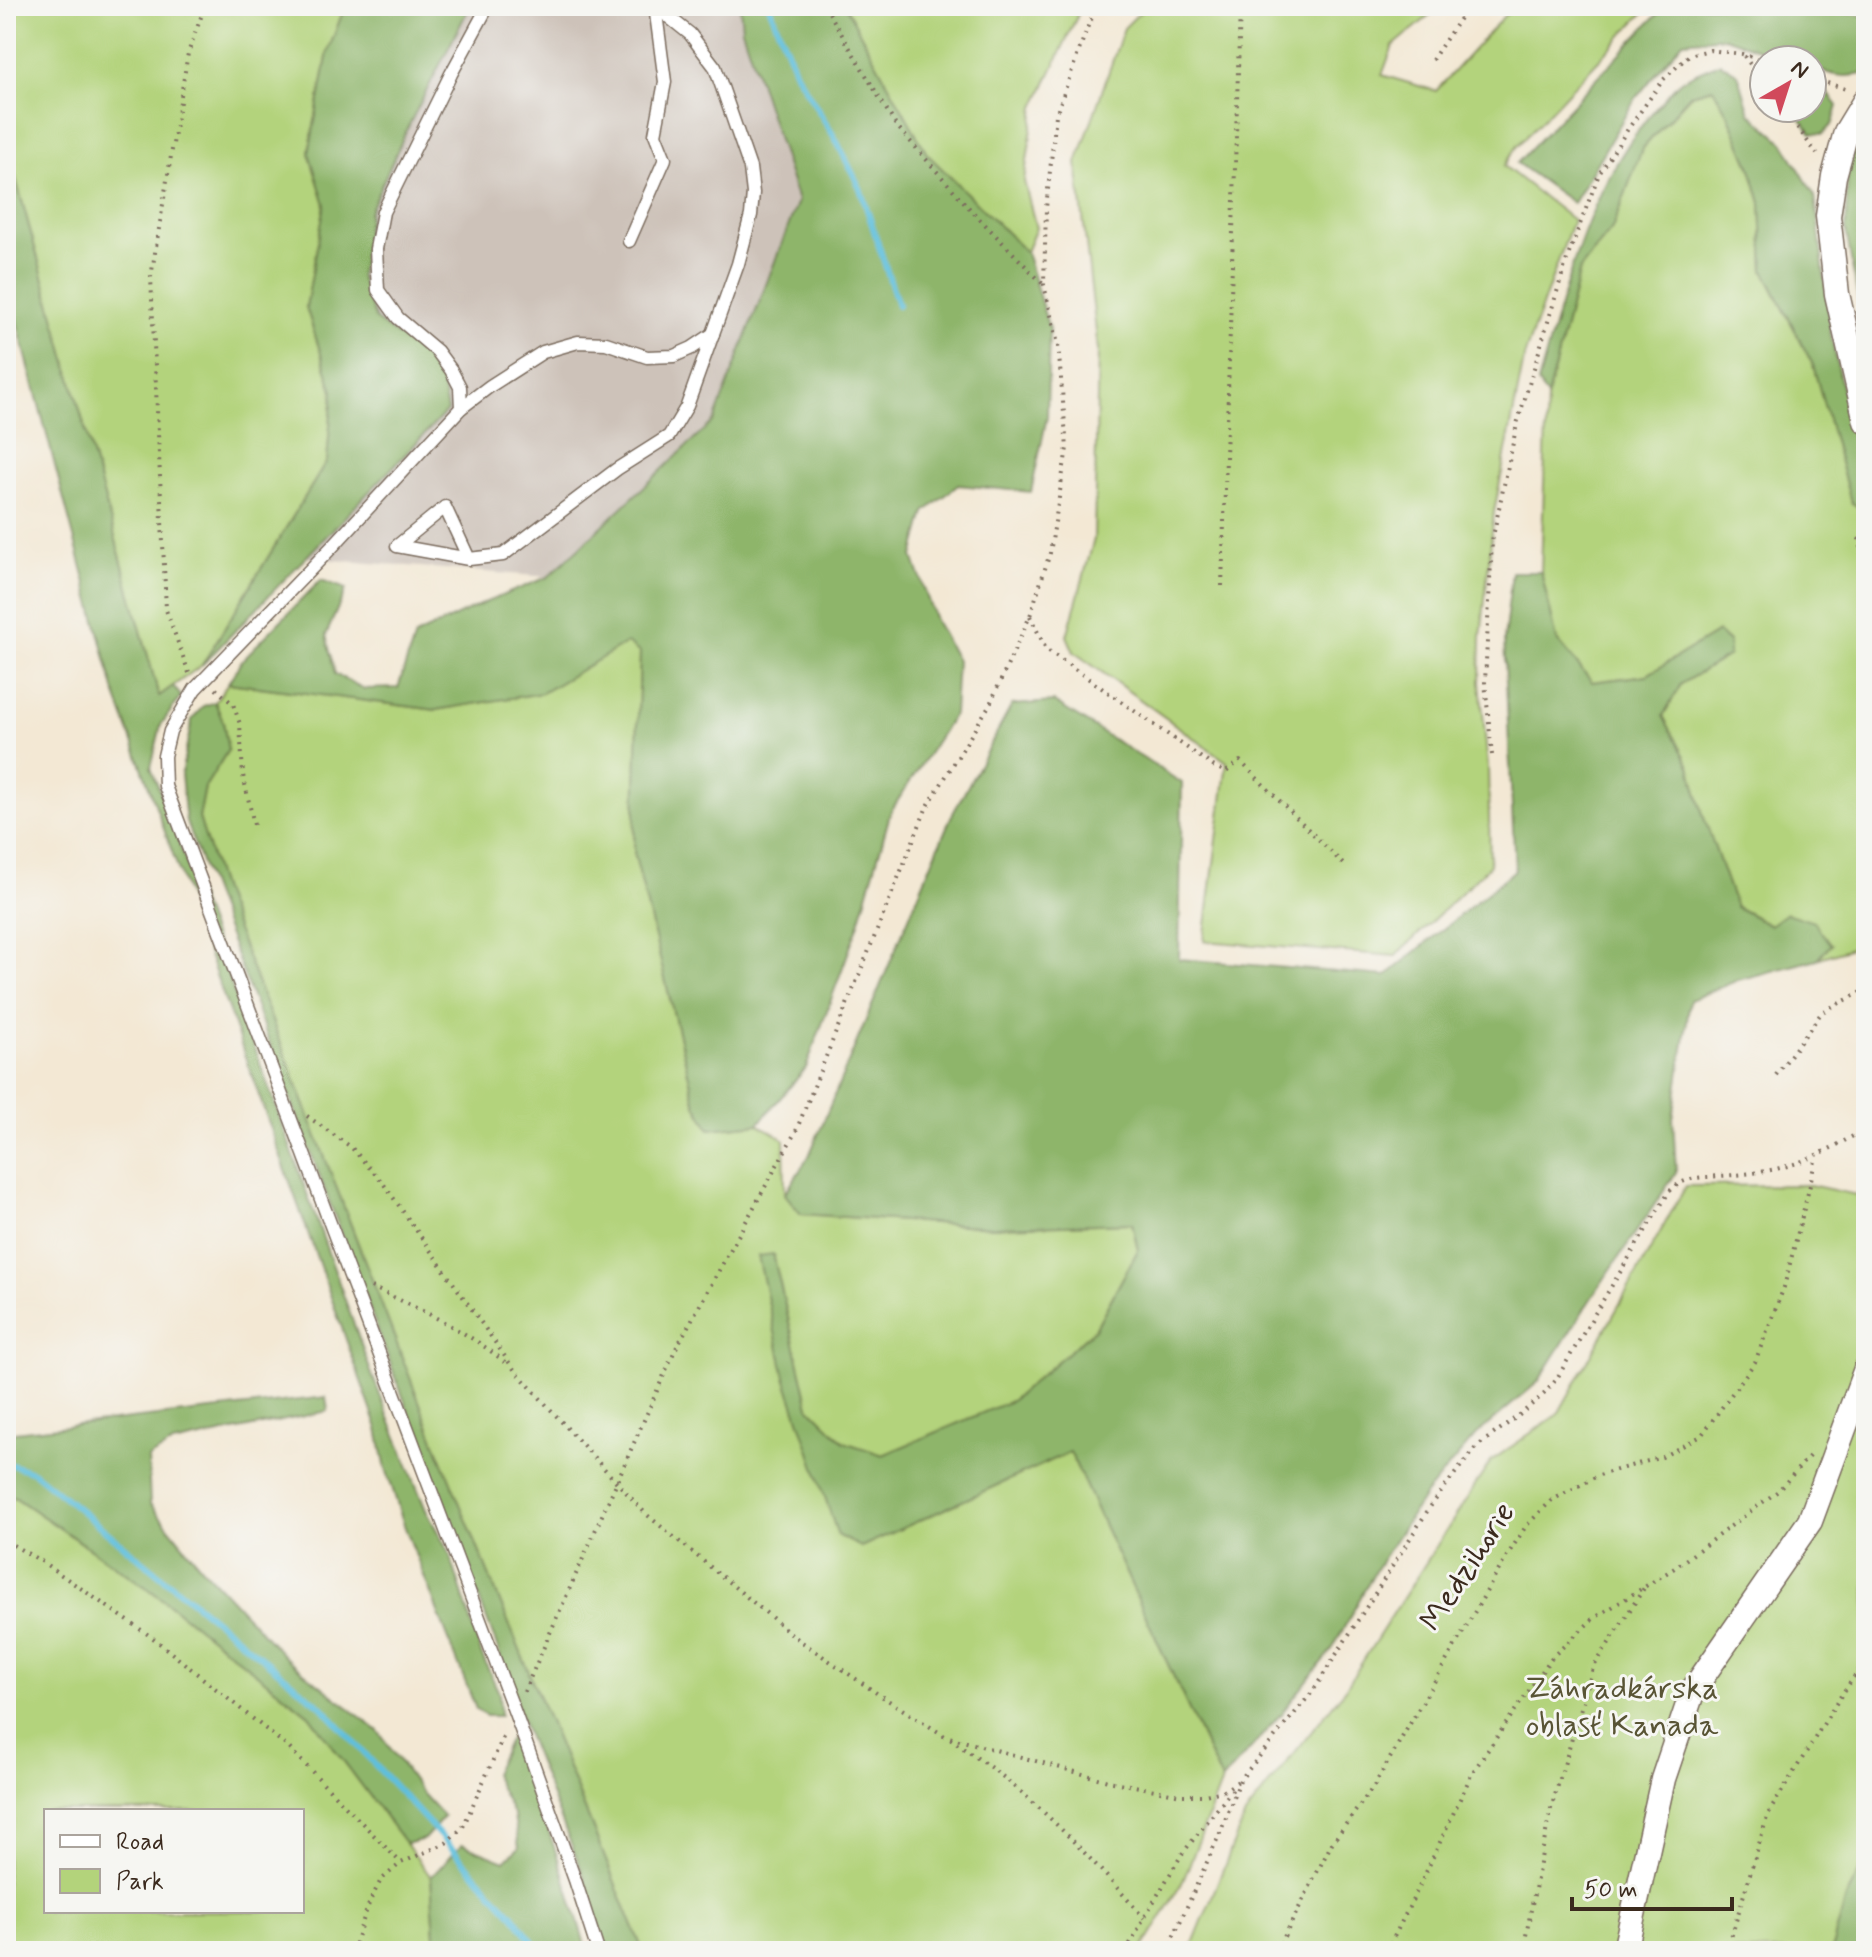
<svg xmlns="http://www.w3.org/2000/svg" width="1872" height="1957" font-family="Mynerve,sans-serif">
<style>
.industrial{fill:#cdc2b9}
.green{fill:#b3d37b;stroke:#777e4c;stroke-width:2;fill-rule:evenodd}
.forest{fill:#8eb56b;stroke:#647044;stroke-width:2}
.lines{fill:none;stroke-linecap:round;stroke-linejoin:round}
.stream{stroke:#5fbfdd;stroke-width:6}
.service-casing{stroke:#7b6c5e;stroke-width:15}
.minor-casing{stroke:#7b6c5e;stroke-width:27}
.path{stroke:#7b6c5e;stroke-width:4;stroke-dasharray:2 6;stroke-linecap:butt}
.service{stroke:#fff;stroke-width:12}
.minor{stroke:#fff;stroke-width:24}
.labels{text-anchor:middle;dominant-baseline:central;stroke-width:6;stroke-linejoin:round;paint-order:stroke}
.street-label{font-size:32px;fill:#3b2a1e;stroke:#f6f6f2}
.park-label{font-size:32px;fill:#595435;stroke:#f6f6f2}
</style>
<rect width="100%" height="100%" fill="#f6f6f2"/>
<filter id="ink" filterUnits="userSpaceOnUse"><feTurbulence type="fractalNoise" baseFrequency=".0125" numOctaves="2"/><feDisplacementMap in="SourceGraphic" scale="16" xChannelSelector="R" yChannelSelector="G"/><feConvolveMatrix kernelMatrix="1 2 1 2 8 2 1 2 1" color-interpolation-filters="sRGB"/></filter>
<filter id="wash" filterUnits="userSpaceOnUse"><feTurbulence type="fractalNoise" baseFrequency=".006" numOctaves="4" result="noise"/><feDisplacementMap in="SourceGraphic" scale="32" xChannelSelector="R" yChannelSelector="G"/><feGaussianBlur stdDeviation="1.8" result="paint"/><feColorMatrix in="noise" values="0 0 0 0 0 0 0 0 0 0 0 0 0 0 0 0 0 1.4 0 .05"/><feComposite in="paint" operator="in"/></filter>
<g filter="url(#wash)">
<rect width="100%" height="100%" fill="#f3e8d4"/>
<path class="industrial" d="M470,6h270l2,23 56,172 -84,220 -166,156 -241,-19 140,-147 -24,-57 -47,-34 -16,-44 9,-64 41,-89z"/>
<g class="green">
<path d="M6,6h339l-17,46 -19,101 16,51 -19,103 27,84 -6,70 -125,204 -43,31 -153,-553z"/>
<path d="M845,6h239l-5,6 -44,95 -11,74 12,47 -10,24 -99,-98z"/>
<path d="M1146,6h295l-48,40 -11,29 54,16 68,-75 15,-10h131l-134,141 -12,19 69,54 -48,134 -31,158 -13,126 -1,44 8,85 2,98 -94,91 -192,-15 23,-179 -153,-110 -7,-16 27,-97 4,-189 -21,-187 47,-135z"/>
<path d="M1713,88l16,28 22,52 10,35 3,68 49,94 38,137 15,10v431l-49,16 14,-15 -60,-19 -35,-18 -33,-92 -13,-49 -27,-50 18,-32 48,-29v-13l-11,-10 -71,43 -55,7 -35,-42 -16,-68 6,-175 33,-128 32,-40 30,-80 50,-55z"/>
<path d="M627,642l13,11 -6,199 62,253 14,24 48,-5 26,15 1,55 16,20 192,13 139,-4 6,27 -43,79 -84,72 -128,54 -39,-13 -35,-35 -36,-153 12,123 76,170 209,-95 152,329 -39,100 -42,70h-498l-204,-498 -216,-559 -24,-76 6,-31 23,-37 -5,-28 -8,-20 13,-19 208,27 106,-17z"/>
<path d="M1810,1185l56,12v662l-20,39 -15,53h-641l55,-136 98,-123 148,-231 67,-47 128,-228z"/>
<path d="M6,1494l10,4 137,94 156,123 122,162 5,74h-430zM46,1811h256v100h-256z"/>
</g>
<g class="forest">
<path d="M345,6h125l-60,117 -41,89 -9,64 16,44 47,34 18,23 6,34 -245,254 125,-204 6,-70 -27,-84 19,-103 -16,-51 19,-101z"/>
<path d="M740,6h105l82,148 99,98 23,77 -2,88 -16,75 -73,-7 -33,27 -12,44 22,64 22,41 -3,53 -63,97 -32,112 -53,145 -48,56 -48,5 -14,-24 -62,-253 6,-199 -13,-10 -85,50 -106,17 -208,-27 14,-23 79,-80 25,9 -20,46 9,39 29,15 34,-1 17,-52 69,-33 64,-26 166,-156 84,-220 -56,-172z"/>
<path d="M1665,6h133l68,10v57c-20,6 -35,2 -54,-5v-8h-23l-64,-23 -42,4 -48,58 -62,104 -56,-40z"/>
<path d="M1720,63l18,11 12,39 33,29 32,54 16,139 26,123 9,54 -15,-10 -38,-137 -49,-95 -3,-67 -10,-35 -22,-52 -16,-28 -22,6 -49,55 -30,80 -32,40 -33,128 -9,-14c28,-96 50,-198 118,-275 8,-8 16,-20 25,-27 12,-8 26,-13 39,-18z"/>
<path d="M1812,87l16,6 10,13 -5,17 -10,11 -11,-1 -21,-25h21z"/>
<path d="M1866,122v226l-20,-118 2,-72z"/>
<path d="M6,143l153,553 14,-10 8,10 -20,29 -10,42 120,326 101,282 54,135 24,45 32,101 17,37 1,23h-14l-10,-7 -72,-184 -19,-60 -7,-36 -264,-740 -108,-409z"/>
<path d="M1512,572h29l16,68 35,42 55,-7 71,-43 11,10v13l-48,29 -18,32 27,50 13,49 33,92 34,18 16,-12 28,9 17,23 -14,14 -79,21 -48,20 -17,118 3,55 -86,127 -52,82 -62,53 -50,58 -50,76 -43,79 -53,67 -58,66 -152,-329 -209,95 -23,-11 -53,-159 -27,-121 15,-2 36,153 35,35 39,13 128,-54 84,-72 43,-79 -6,-27 -139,4 -192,-13 -16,-20 24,-38 142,-339 61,-112 42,-3 128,81 -3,176 207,17 129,-106 -11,-230z"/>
<path d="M215,702l8,20 5,28 -23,37 -6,31 24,76 216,559 204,498h-36l-23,-75 -59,-146 -31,-92 -308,-816 -5,-47 11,-55 11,-14z"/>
<path d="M326,1397l2,14 -155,33 -25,14 2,46 51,63 85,91 92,73 44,62 22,24 -20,22 -18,5 -97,-129 -156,-123 -137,-94 -10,-4v-61z"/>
<path d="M515,1732l53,156 19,63h-151l-5,-74 31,-33 43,17 14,-14 -5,-31 -21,-42 15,-32z"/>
<path d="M1866,1859v92h-35l15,-53z"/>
</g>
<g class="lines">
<g class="stream">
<path d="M769,6l28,69 38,63 25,50 38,117"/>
<path d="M6,1463l27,9 288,234 192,209 27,36"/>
</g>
</g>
</g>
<g filter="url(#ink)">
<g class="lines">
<defs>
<g id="service">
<path d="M629,241l36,-82 -10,-25 10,-52 -10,-76"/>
<path d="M461,408l-1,-21 -9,-17 -14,-19 -39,-33 -20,-28 -2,-41 7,-37 68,-138 37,-68"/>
<path d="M469,559l-24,-52 -48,39 72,13 34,-4 114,-86 52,-33 18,-30 51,-142 13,-49 2,-22 -3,-25 -35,-101 -25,-33 -35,-28"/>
<path d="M598,1951l-23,-71 -60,-167 -350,-927 -1,-30 6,-25 25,-42 137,-142 129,-139 29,-22 53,-34 35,-10 28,1 41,14 27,-1 18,-8 21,-14"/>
</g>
<g id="minor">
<path d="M1866,99l-20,33 -12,44 -6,40 9,78 29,127"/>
<path d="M1625,1951l38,-172 30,-89 117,-169 56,-152"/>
</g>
</defs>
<use href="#service" class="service-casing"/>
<use href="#minor" class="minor-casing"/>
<g class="path">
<path d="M825,6l70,118 76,86 73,75"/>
<path d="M1744,56l20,27"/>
<path d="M1432,60l30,-45 11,-9"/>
<path d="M1812,78l37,12"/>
<path d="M1783,108l34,46"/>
<path d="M1866,533l-7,7 3,23 4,11"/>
<path d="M1222,586l18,-580"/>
<path d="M1030,616l16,33 167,117 13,6 14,-11 103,103"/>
<path d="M189,673l-23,-63 -15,-333 37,-224 17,-47"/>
<path d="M216,689l17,15 7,20 3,51 11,50"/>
<path d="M1492,755l-7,-73 7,-141 25,-117 50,-165 32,-85 29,-45 35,-49 26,-25 21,-5 32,4 22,7"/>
<path d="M1776,1075l46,-63 44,-22"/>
<path d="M307,1116l44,31 32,36 130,185 86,95 47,51 153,126 79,54 67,42 163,45 73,14h24l18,-4 17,-11"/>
<path d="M371,1287c47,21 95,43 135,76"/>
<path d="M6,1541l35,20 112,77 136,110 112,115"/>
<path d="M524,1692l151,-342 121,-219 130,-322 64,-105 40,-88 20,-63 17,-105 -9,-104 -14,-59 2,-77 10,-93 33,-92 11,-17"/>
<path d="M950,1739c17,12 35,24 52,37 52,42 97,91 142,142"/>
<path d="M352,1951l18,-50 11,-21 20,-17 45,-20 17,-16 42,-94"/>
<path d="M1126,1951l18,-33 38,-64 54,-69"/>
<path d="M1167,1951l54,-120 19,-51 73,-89 117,-184 27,-36 22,-26 43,-32 22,-19 12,-14 41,-70 72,-118c15,-16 31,-14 51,-16 33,-2 66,-6 96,-21 17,-7 33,-17 50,-26"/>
<path d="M1277,1951l55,-108 42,-57 133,-230 19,-30 26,-26 47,-25 63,-18 39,-21 54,-74 29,-75 26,-102 6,-29"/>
<path d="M1387,1951l34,-68 51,-110 80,-116 41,-38 80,-50 105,-78 33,-37"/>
<path d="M1523,1951l27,-139 43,-144 51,-80"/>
<path d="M1727,1951l41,-137 74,-120 24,-34"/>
</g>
<use href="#service" class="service"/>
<use href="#minor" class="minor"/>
</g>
</g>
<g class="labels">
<g class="street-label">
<text transform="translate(1468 1567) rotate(-57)">Medzihorie</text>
</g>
<g class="park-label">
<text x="1622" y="1689">Záhradkárska<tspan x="1622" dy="37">oblasť Kanada</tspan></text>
</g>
</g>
<rect width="1872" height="1957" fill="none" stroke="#f6f6f2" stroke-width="32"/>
<rect x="44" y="1809" width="260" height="104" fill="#f6f6f2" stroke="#aba49d" stroke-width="2"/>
<rect x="60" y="1835" width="40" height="12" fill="#ffffff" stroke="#aba49d" stroke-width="2"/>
<text x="116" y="1849" font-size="24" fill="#3b2a1e">Road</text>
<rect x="60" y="1869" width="40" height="24" fill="#b3d37b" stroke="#aba49d" stroke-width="2"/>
<text x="116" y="1889" font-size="24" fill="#3b2a1e">Park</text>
<g transform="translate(1788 84) rotate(39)"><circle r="38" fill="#f6f6f2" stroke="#aba49d" stroke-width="2"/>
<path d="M0-6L14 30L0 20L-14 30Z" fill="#d1495b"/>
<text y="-12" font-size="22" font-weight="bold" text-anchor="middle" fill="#3b2a1e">N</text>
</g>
<path d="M1572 1897v12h160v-12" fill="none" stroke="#3b2a1e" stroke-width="4"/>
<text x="1584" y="1897" font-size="24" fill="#3b2a1e" stroke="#f6f6f2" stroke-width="6" paint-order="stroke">50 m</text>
</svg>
